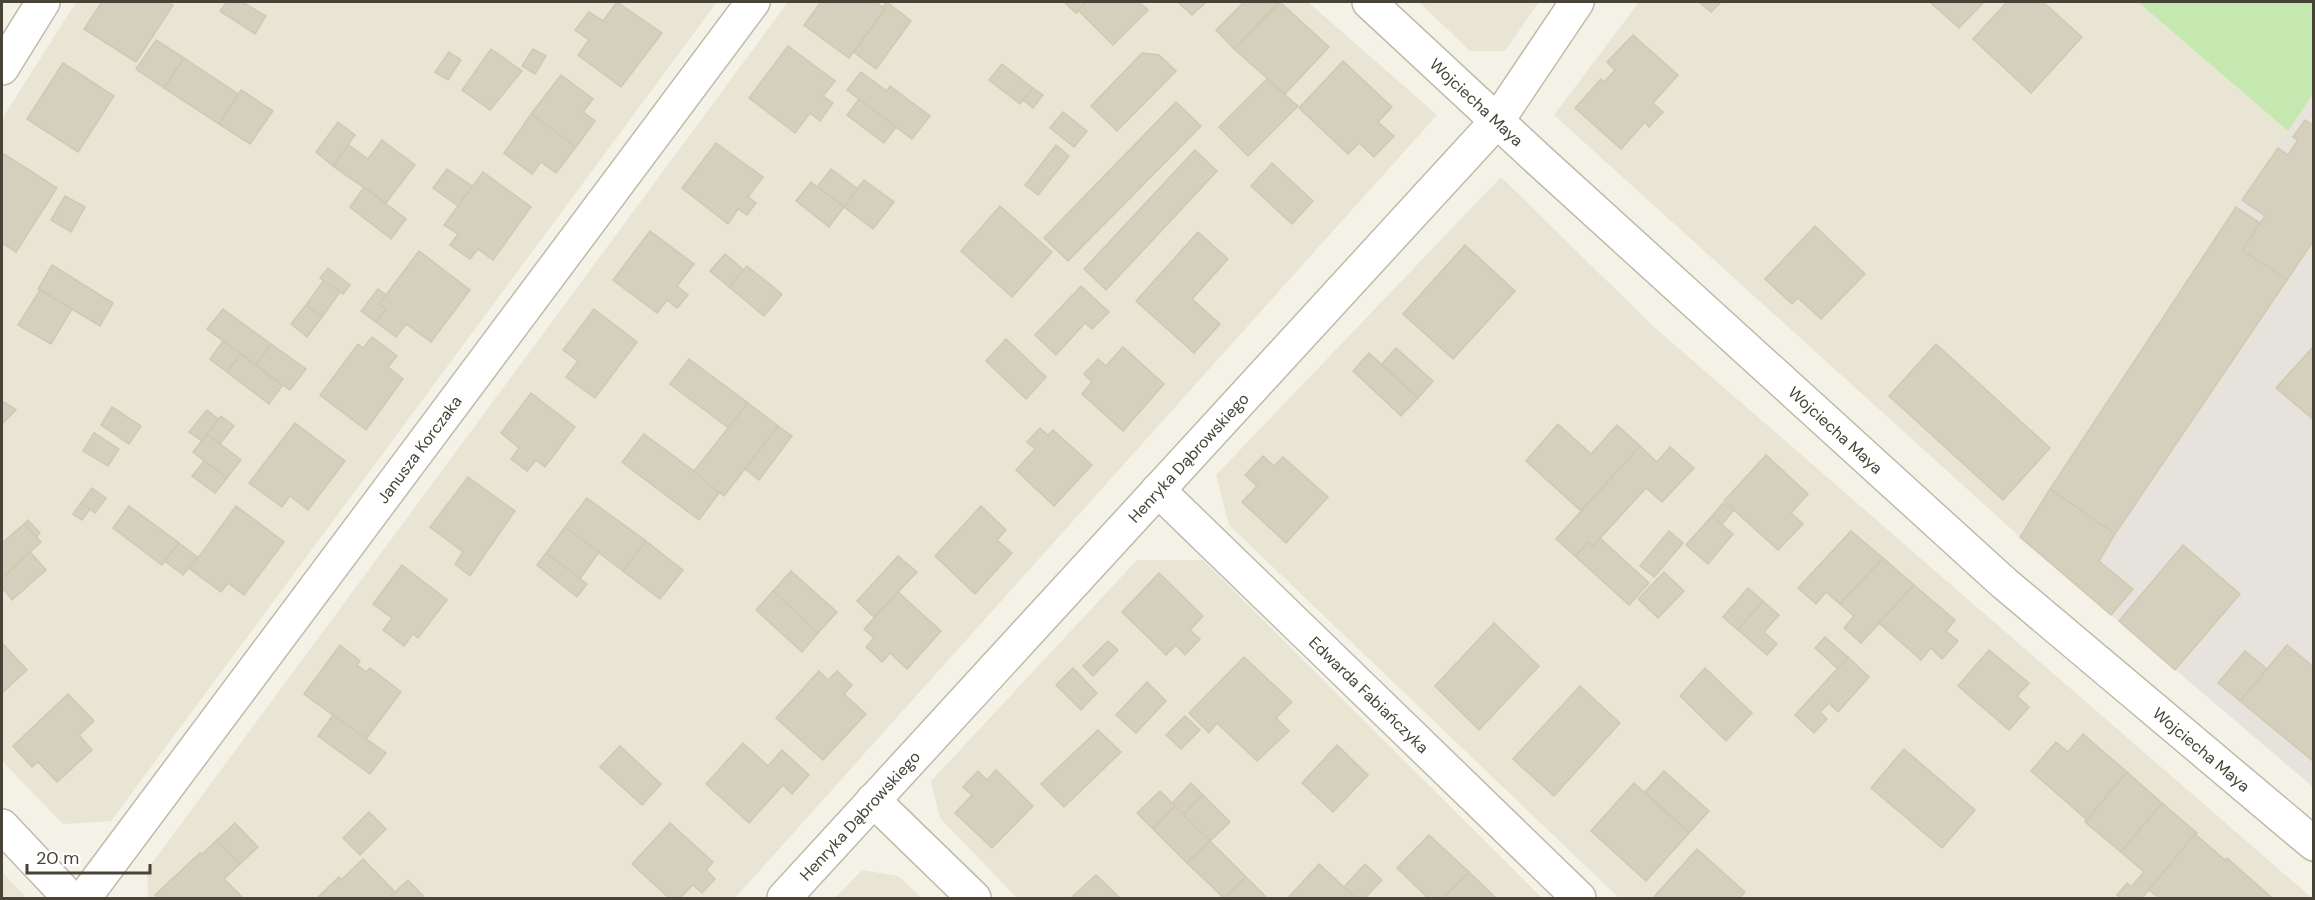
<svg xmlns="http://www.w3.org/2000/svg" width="2315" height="900" font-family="'DM Sans',sans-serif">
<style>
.residential{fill:#e8e5d5}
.industrial{fill:#e6e3dc}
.green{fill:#c5e8b0}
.building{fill:#d5d0bd;stroke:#d0c9b0;stroke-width:1.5}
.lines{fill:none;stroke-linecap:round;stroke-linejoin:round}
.minor-casing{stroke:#bfbbaa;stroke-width:36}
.minor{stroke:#fff;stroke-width:33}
.labels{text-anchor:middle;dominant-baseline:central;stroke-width:4.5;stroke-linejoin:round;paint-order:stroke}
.street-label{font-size:16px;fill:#474336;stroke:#fff}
</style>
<rect width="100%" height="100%" fill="#f4f2e7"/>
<g class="residential">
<path d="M76,2h641l-606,819 -48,3 -61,-63v-642z"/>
<path d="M788,2h520l129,113 -702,783h-587l-1,-28z"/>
<path d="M1419,2h120l-34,49h-35z"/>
<path d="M1639,2h499l150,129 -238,358 -30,48 -466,-422z"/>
<path d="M1501,177l153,150 658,571h-693l-390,-373 -13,-50z"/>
<path d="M1137,560h66l339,338h-525l-77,-80 -9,-37z"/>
<path d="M862,870l36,6 24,22h-87z"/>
<path d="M2,872l25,26h-25z"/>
</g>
<path class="industrial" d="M2313,94v693l-293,-250 30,-48 186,-282z"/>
<path class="green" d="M2138,2h175v92l-25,37z"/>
<g class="building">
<path d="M102,2h65l6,3 -37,57 -52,-33z"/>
<path d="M227,2h15l24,14 -11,18 -35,-23z"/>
<path d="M617,2l45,31 -41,54 -43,-32 11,-15 -14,-10 14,-18 14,9z"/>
<path d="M821,2h54l10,7 -36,49 -45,-33z"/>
<path d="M887,2l24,19 -35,48 -22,-17 31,-43 -2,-2z"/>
<path d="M1064,2h23l-11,11z"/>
<path d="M1087,2h52l9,8 -35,35 -35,-35z"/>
<path d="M1178,2h28l-14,13z"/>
<path d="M1244,2l34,1 -44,46 -18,-19z"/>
<path d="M1280,2l49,45 -44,47 -51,-45z"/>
<path d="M1699,2h22l-10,10z"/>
<path d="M1930,2h54l-25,26z"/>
<path d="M2007,2h36l39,35 -51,56 -58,-54z"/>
<path d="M1633,35l45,40 -25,28 10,9 -14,15 -4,-5 -24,27 -46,-41 26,-29 3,3 11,-12 -8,-8z"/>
<path d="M156,40l28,18 -20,30 -28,-19z"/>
<path d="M788,46l47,35 -12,15 10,7 -13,18 -10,-8 -15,20 -46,-35z"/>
<path d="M491,49l31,22 -32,39 -28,-20z"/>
<path d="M533,49l13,7 -11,18 -13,-8z"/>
<path d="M449,52l12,8 -13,20 -13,-8z"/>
<path d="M1142,53l17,2 17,16 -59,60 -26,-25z"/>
<path d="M184,58l54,36 -19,30 -55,-36z"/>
<path d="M1343,61l49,46 -14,15 16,14 -20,21 -15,-14 -11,11 -49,-46z"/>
<path d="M63,63l51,33 -36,56 -51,-33z"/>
<path d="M1002,64l31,24 -13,16 -31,-24z"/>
<path d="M861,72l26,19 3,-5 40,30 -18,23 -65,-49z"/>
<path d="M561,75l32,24 -10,13 12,9 -19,26 -45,-33z"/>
<path d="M1267,79l31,27 -50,50 -29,-29z"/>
<path d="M1033,88l10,7 -10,13 -10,-8z"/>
<path d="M241,90l32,21 -23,33 -31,-20z"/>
<path d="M859,99l37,28 -12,16 -37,-28z"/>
<path d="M1176,102l25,24 -133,135 -24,-23z"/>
<path d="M1063,112l24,19 -13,16 -24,-19z"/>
<path d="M531,114l45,33 -20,26 -15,-11 -9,12 -28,-21z"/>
<path d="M2305,120l9,6v114l-27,40 -45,-30 23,-34 -23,-16 36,-52 10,7 10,-15 -5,-3z"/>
<path d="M338,122l17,13 -22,31 -17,-14z"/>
<path d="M382,140l33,25 -29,38 -53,-37 16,-21 19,14z"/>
<path d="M716,143l47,34 -15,20 8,6 -9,12 -9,-6 -10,15 -46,-36z"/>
<path d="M1056,145l13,11 -31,39 -13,-10z"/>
<path d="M1195,150l22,21 -111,119 -22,-21z"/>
<path d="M4,154l53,34 -41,64 -14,-9v-85z"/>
<path d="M1272,163l41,38 -21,23 -41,-38z"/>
<path d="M447,169l25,17 -14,20 -25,-18z"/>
<path d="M831,169l27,20 -14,18 -27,-20z"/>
<path d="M483,172l48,35 -38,53 -15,-11 -8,10 -20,-14 8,-11 -14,-9z"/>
<path d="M864,180l30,22 -21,27 -29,-22z"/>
<path d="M811,182l33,25 -15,20 -33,-26z"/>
<path d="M364,187l42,32 -15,20 -41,-32z"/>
<path d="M65,196l20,11 -14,25 -20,-12z"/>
<path d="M1000,206l52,46 -40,45 -51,-46z"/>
<path d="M2236,207l24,16 -18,27 45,30 -172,254 -65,-45z"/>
<path d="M1815,226l50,48 -44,45 -23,-21 -6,6 -27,-25z"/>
<path d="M650,231l44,33 -17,22 11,9 -11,13 -10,-8 -10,13 -44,-33z"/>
<path d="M1198,232l30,27 -36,40 28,25 -26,29 -58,-52z"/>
<path d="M1465,245l50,46 -62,68 -50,-45z"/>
<path d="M419,251l51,39 -39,52 -25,-18 -10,13 -20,-15 10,-13 -7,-5z"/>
<path d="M725,254l19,16 -15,17 -19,-16z"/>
<path d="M52,265l61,38 -13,23 -62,-37z"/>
<path d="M747,266l35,28 -18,22 -35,-29z"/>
<path d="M328,268l22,17 -7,9 -23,-16z"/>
<path d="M324,280l16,12 -18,25 -16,-12z"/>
<path d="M1081,286l28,26 -17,17 -7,-6 -29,32 -21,-20z"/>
<path d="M378,289l8,6 -7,9 7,5 -10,13 -15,-11z"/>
<path d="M40,290l32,19 -21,35 -33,-19z"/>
<path d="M306,305l16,12 -15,20 -16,-13z"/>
<path d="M223,309l48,35 -15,21 -49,-36z"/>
<path d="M594,309l43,33 -42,56 -29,-21 12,-16 -15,-11z"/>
<path d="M372,337l25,19 -9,11 15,12 -37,51 -46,-35 38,-51 5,4z"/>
<path d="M1006,339l40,38 -20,22 -40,-38z"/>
<path d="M223,341l18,13 -14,18 -17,-13z"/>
<path d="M271,344l35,25 -16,21 -34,-25z"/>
<path d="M1936,344l114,104 -47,52 -114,-104z"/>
<path d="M2314,346v74l-38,-32z"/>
<path d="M1123,347l41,37 -41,47 -41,-37 10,-12 -8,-8 14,-15 8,7z"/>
<path d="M1396,348l37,33 -15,17 -36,-34z"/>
<path d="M1369,353l49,45 -17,18 -48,-45z"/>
<path d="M241,354l41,32 -13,18 -42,-32z"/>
<path d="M689,359l59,44 -18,26 -60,-45z"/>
<path d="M531,393l44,34 -30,40 -9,-7 -9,11 -16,-12 8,-11 -18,-15z"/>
<path d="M2,401l14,9 -14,14z"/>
<path d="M748,403l30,23 -54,70 -31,-24z"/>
<path d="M112,407l29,19 -12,18 -28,-19z"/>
<path d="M207,410l11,9 -16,22 -13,-9z"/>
<path d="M221,416l13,10 -14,18 -13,-10z"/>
<path d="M295,423l50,38 -37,49 -18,-14 -8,11 -33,-24z"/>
<path d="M1558,424l33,30 26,-29 23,21 -59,65 -55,-50z"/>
<path d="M778,426l14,10 -33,44 -14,-11z"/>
<path d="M1040,428l8,7 5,-5 39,35 -38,41 -38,-36 19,-21 -8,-7z"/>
<path d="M94,433l25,16 -11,17 -25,-15z"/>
<path d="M207,434l34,26 -14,18 -34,-26z"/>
<path d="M644,434l50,37 25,22 -20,27 -77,-58z"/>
<path d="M1640,446l17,16 13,-15 24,21 -32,34 -16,-14 -53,58 -4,-4 -14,14 -19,-17z"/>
<path d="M1766,455l42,39 -17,19 12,11 -25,26 -54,-49z"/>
<path d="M1263,456l11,10 9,-9 45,40 -42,46 -44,-41 15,-16 -12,-11z"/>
<path d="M204,461l23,17 -12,15 -23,-17z"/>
<path d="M468,477l47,34 -45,65 -15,-12 8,-12 -33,-25z"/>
<path d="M92,488l14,10 -11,15 -14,-10z"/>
<path d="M2050,489l65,45 -16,27 34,28 -22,26 -91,-78z"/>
<path d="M587,498l59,43 -23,30 -58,-44z"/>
<path d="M81,503l9,6 -8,11 -9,-6z"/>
<path d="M1723,503l10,8 -11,13 -10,-8z"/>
<path d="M129,506l50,37 -17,22 -49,-37z"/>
<path d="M236,506l48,36 -40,53 -16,-12 -7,9 -31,-23z"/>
<path d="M981,506l25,24 -9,10 15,13 -37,41 -40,-38z"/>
<path d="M1712,516l21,18 -25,30 -22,-19z"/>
<path d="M28,520l12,13 -4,4 -12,-13z"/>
<path d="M24,524l17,18 -39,36v-35z"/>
<path d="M565,527l34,25 -19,27 -34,-26z"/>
<path d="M1669,531l14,12 -29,34 -14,-11z"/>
<path d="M1851,531l32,27 -43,46 -14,-12 -10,12 -18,-16z"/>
<path d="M1600,538l49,45 -20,22 -54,-49 14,-14 4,4z"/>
<path d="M646,541l37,29 -23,29 -37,-28z"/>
<path d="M179,543l18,14 -14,18 -18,-14z"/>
<path d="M2183,545l57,49 -65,76 -56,-49z"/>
<path d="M30,552l16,18 -34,30 -10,-13v-9z"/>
<path d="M546,553l41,31 -10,13 -40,-32z"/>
<path d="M898,556l19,16 -43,45 -17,-16z"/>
<path d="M1883,558l31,27 -53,58 -17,-15 10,-12 -14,-12z"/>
<path d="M402,565l45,35 -29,38 -5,-4 -9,12 -21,-16 9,-12 -19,-14z"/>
<path d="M791,571l46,41 -19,21 -45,-42z"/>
<path d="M1664,572l20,19 -26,27 -20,-19z"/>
<path d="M1159,573l44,43 -13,14 10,9 -15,16 -9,-10 -10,10 -44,-43z"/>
<path d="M1914,585l41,35 -9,11 12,10 -16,18 -11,-11 -10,12 -42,-37z"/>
<path d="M1748,588l15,13 -25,29 -15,-13z"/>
<path d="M773,591l45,42 -16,19 -46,-42z"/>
<path d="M898,592l43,39 -34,38 -17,-16 -8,9 -16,-15 8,-9 -10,-9z"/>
<path d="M1763,601l16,14 -15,17 13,12 -10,11 -29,-25z"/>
<path d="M1494,623l45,43 -60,64 -44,-44z"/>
<path d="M1825,637l23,20 -10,12 -23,-21z"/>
<path d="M1108,641l10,9 -25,26 -10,-10z"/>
<path d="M2,643l25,27 -25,23z"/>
<path d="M340,645l20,16 -3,4 9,7 4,-4 31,24 -35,47 -62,-45z"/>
<path d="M2287,645l27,22v95l-74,-61z"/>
<path d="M1989,650l40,33 -12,13 12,11 -20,23 -51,-44z"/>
<path d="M2245,651l22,18 -27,32 -22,-18z"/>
<path d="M1244,657l48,45 -16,16 13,13 -32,30 -40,-38 -8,10 -20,-20z"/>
<path d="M1848,657l21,20 -31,35 -9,-9 -9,9 7,7 -13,14 -19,-18z"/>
<path d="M1073,668l24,25 -16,17 -25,-25z"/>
<path d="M1705,668l47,45 -26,28 -46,-45z"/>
<path d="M819,671l9,9 9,-9 15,14 -8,9 22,20 -43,46 -47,-42z"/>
<path d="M1147,682l19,19 -30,32 -20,-18z"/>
<path d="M1580,686l40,37 -66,73 -41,-37z"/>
<path d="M68,694l26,27 -15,14 13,15 -35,32 -19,-20 -6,5 -19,-21z"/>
<path d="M333,715l53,38 -16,21 -52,-38z"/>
<path d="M1185,716l15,14 -19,19 -15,-14z"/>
<path d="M1098,730l23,22 -57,55 -23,-23z"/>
<path d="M2083,734l44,38 -40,48 -56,-49 25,-29 12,10z"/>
<path d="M743,743l25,23 14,-16 27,25 -17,19 -9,-9 -34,38 -43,-39z"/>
<path d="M1337,745l31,30 -35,37 -31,-29z"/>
<path d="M620,746l41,38 -19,21 -42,-38z"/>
<path d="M1904,749l71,61 -33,38 -71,-60z"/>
<path d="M996,770l37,36 -41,42 -37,-35 17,-18 -9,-8 15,-16 9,9z"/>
<path d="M1664,771l45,40 -20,22 -44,-41z"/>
<path d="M2127,772l35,31 -41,49 -36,-30z"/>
<path d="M1191,783l12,12 -20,20 -11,-12z"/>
<path d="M1634,783l55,50 -43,48 -55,-50z"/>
<path d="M1160,791l15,15 -22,23 -16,-16z"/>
<path d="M1203,795l27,27 -20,19 -27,-26z"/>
<path d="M2162,803l35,30 -55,65h-21l-4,-3 10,-12 4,4 13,-15 -23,-20z"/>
<path d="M1175,806l35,35 -23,22 -34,-34z"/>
<path d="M369,812l17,17 -26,26 -17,-17z"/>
<path d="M235,823l23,24 -18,17 -23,-24z"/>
<path d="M670,823l43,39 -7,8 9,9 -13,14 -9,-8 -13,13h-11l-37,-34z"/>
<path d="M2195,834l30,26 2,-2 45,40h-113l-10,-8z"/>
<path d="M1429,835l40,37 -26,26h-15l-31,-30z"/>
<path d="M217,840l23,24 -16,15 19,19h-85l-3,-3 45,-42 2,1z"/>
<path d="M1210,841l36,36 -22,21 -37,-35z"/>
<path d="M1697,849l48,43 -5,6h-87z"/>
<path d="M363,859l32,33 -6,6h-72l22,-21 2,3z"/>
<path d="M1319,864l25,23 12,11h-68z"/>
<path d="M1365,864l17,16 -17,18h-9l-12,-11z"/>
<path d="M1469,872l27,26h-53z"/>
<path d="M1096,875l24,23h-49z"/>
<path d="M1246,877l21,21h-47l2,-2 2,2z"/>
<path d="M408,880l17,18h-36l6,-6z"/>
</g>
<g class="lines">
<defs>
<g id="minor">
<path id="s1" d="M1369,2l170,158 465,423 310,261"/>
<path d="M2,68l41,-66"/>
<path id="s2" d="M1158,490l421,408"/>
<path d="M873,800l101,98"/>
<path d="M2,826l68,72"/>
<path id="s3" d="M84,898l669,-896"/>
<path id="s4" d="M784,898l713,-777 80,-119"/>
</g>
</defs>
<use href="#minor" class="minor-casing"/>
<use href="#minor" class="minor"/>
</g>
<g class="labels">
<g class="street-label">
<text stroke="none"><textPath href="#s1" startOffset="147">Wojciecha Maya</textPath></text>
<text stroke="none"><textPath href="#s1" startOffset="633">Wojciecha Maya</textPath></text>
<text stroke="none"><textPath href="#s3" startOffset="560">Janusza Korczaka</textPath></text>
<text stroke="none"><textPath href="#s4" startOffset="598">Henryka Dąbrowskiego</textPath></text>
<text stroke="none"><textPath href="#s2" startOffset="294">Edwarda Fabiańczyka</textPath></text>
<text stroke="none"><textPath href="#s1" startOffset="1119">Wojciecha Maya</textPath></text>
<text stroke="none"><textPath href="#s4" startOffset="112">Henryka Dąbrowskiego</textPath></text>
</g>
</g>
<rect width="2315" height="900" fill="none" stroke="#474336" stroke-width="6"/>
<path d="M27 864v9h123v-9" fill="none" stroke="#474336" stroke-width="3"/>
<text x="36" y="864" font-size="18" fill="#474336" stroke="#ffffff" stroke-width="4.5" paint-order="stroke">20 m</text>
</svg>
